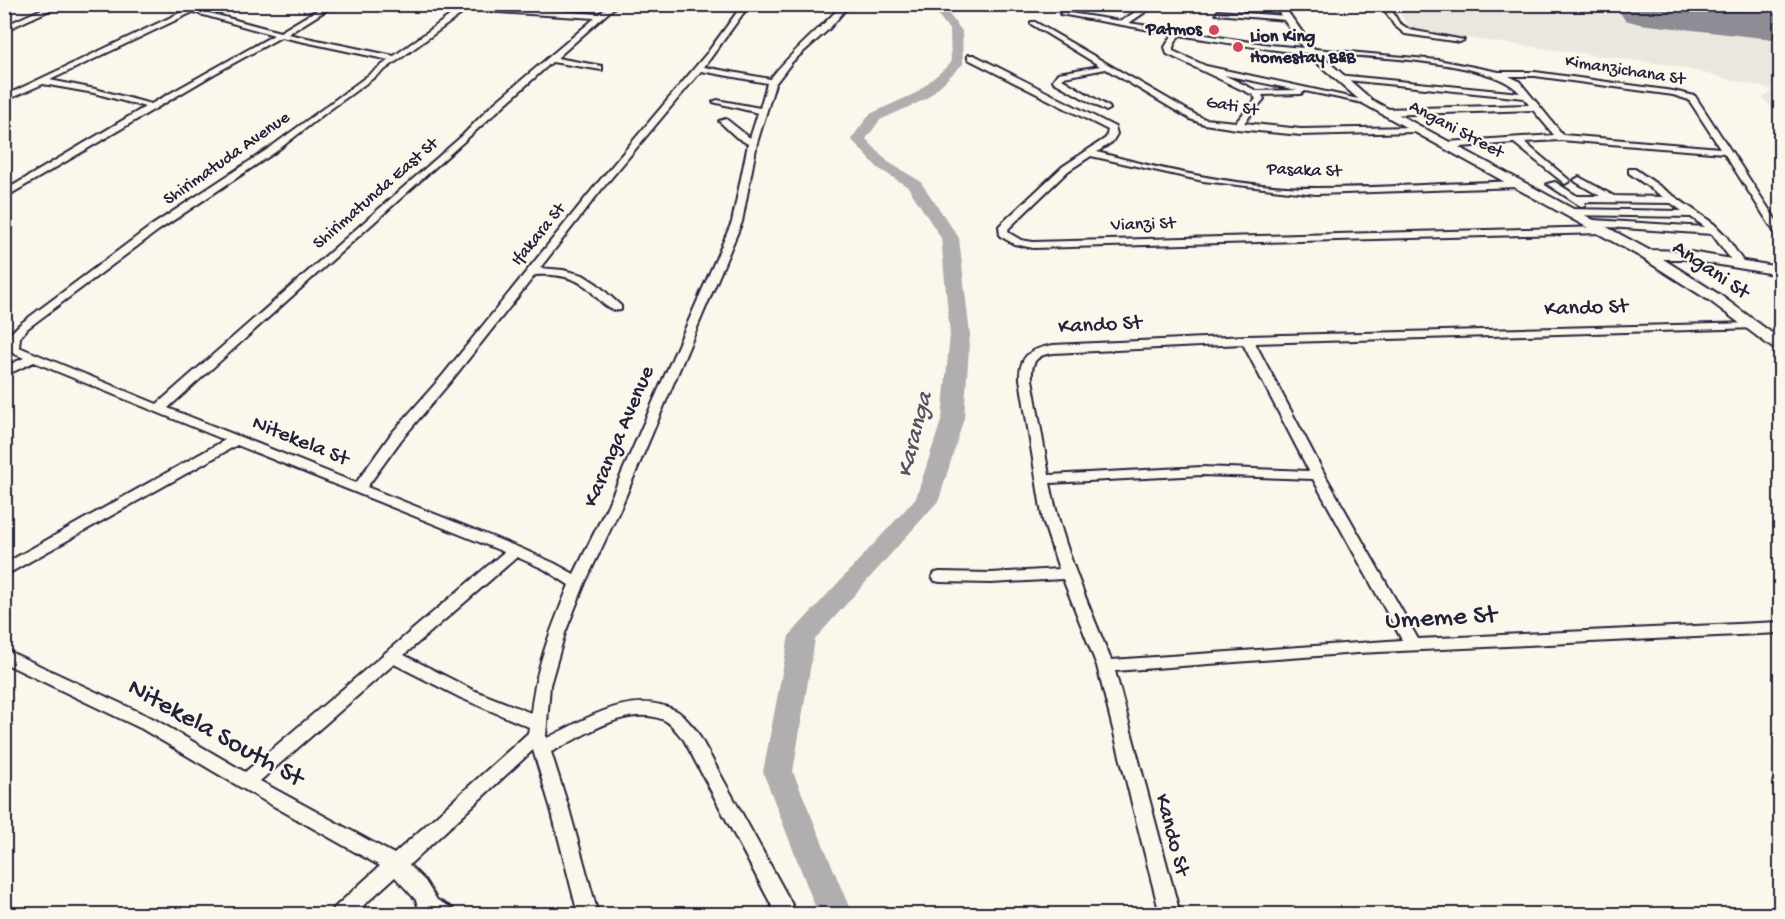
<svg xmlns="http://www.w3.org/2000/svg" width="1785" height="919" font-family="'Gochi Hand',sans-serif">
<style>
.built{fill:#ebe7df}
.lines{fill:none;stroke-linecap:round;stroke-linejoin:round}
.stream{stroke:#787681;stroke-width:2}
.river{fill:#b1aeb0;fill-rule:evenodd}
.runway{fill:#8e8c94;fill-rule:evenodd}
.street-casing{stroke:#22223b;stroke-width:4}
.secondary-casing{stroke:#22223b;stroke-width:4}
.street{fill:#fbf7ec;fill-rule:evenodd}
.secondary{fill:#fbf7ec;fill-rule:evenodd}
.poi-dot{fill:#d1495b;stroke:#fbf7ec;stroke-width:2}
.labels{text-anchor:middle;dominant-baseline:central;stroke-width:4.5;stroke-linejoin:round;paint-order:stroke}
.far-poi-label{font-size:18px;font-weight:bold;fill:#22223b;stroke:#fbf7ec;text-anchor:end}
.far-street-label{font-size:18px;fill:#22223b;stroke:#fbf7ec}
.street-label{font-size:22px;fill:#22223b;stroke:#fbf7ec}
.water-label{font-size:24px;font-style:italic;fill:#545364;stroke:#fbf7ec}
.near-street-label{font-size:27px;fill:#22223b;stroke:#fbf7ec}
</style>
<rect width="100%" height="100%" fill="#fbf7ec"/>
<filter id="ink" filterUnits="userSpaceOnUse"><feTurbulence type="fractalNoise" baseFrequency=".0167" numOctaves="2"/><feDisplacementMap in="SourceGraphic" scale="12" xChannelSelector="R" yChannelSelector="G"/><feConvolveMatrix kernelMatrix="1 2 1 2 8 2 1 2 1" color-interpolation-filters="sRGB"/></filter>
<g filter="url(#ink)">
<path class="built" d="M1393,5h387v112l-17,-19 11,-8 -104,-25 -257,-34z"/>
<g class="lines">
<path class="stream" d="M4,7l6,-3"/>
<path class="river" d="M930,4h11l21,27 1,33 -37,35 -46,21 -14,19 22,23 32,19 39,57 11,97 -6,83 -25,82 -124,139 -22,133 59,142h-34l-55,-142 26,-136 127,-138 26,-80 8,-83 -9,-97 -33,-51 -30,-19 -27,-29 19,-25 46,-21 35,-30 -1,-32z"/>
<path class="runway" d="M1623,4h74l83,10v26l-140,-16 -15,-4 -6,-9z"/>
<defs>
<g id="street">
<path d="M53,4h10l-59,27v-5z"/>
<path d="M165,4l27,4 5,-4h8l-7,6 82,22 47,-28h9l-48,30 106,22 72,-52 133,10 11,-10h8l-61,54 45,8v4l-50,-8 -384,346 188,75 35,-49 52,-59 153,-190 112,-133 35,-48h7l-46,63 66,12c22,-28 49,-49 73,-75h7l-21,25 -37,33 -17,22 -18,59 -15,79 -121,285 -36,76 -20,50 -15,52 -4,51 1,2c40,-19 84,-50 130,-27 7,4 13,13 19,19l93,169 3,6v9h-20v-8l-88,-166c-6,-6 -13,-17 -20,-20 -37,-16 -80,16 -113,32l18,57 29,105h-20l-27,-105 -18,-59 -124,115 16,16 12,19 15,8 3,6h-34l-5,-14 -21,-23 -41,37h-23l3,-6 46,-42 -140,-79 -98,-58 -138,-66v-14l150,70 91,53 259,-220 -267,-107 -233,131v-12l221,-124 -191,-78 -30,14v-9l20,-9 -20,-9v-7h4v-6l12,-12 131,-98 117,-77 121,-89 -108,-23 -67,37 -210,124v-7l141,-84 -51,-14 -51,-9 -39,17v-5l182,-86zM467,10l128,8 -104,88 -29,30 -305,268 -138,-57 1,-10 8,-9 131,-98 115,-77 54,-42zM193,12l81,23 -123,69 -56,-15 -45,-9zM701,71l66,12 -7,25 -43,-8 -4,2 45,11 -8,25 -24,-19 -7,2 17,16 12,7 -16,78 -125,285 -33,67 -20,-11 -34,-15 -153,-61 34,-47 50,-59 84,-106c16,-1 33,0 47,9 13,7 22,29 39,26v-4l-24,-22 -14,-9 -20,-5 -23,-2 62,-79zM517,557l27,12 25,16c-17,42 -34,83 -38,128l-58,-23 -69,-35zM394,664l67,34 68,29 -1,6 -134,121 -134,-73z"/>
<path d="M1148,4h9l-28,19 141,22 168,15 61,12h36l138,19 22,5 85,130v10l-5,-3 -51,-80 -164,-13 -36,2 44,37 2,2 -5,3 -51,-41 -67,5 -4,-3 4,-3 107,-7 -21,-25 -149,5 -4,-3 4,-3 145,-4 -5,-7 -187,-19 -4,-2 4,-2 183,18c-29,-36 -178,-37 -227,-41 -38,-4 -76,-11 -114,-17l-6,12v4l33,15 166,36 -4,2 -63,-13 -4,3 -39,1 2,4 -20,24 57,6 116,-2 1,2 -4,3 -113,3 -64,-6 -33,-5 -14,-5 -84,-50 -42,8 -2,2 47,28 1,2 -4,2 -52,-29 -1,-2 5,-7 42,-7 -69,-42v-2h4l161,93 9,4 31,3 20,-23 -3,-4 -86,-41 -2,-7 8,-13 -113,-20 3,-2 58,9zM1224,75l73,15 -40,1zM1509,76h26l138,19 16,5 31,48 -157,-13 -44,-54z"/>
<path d="M1381,4h7l11,19 11,7 54,10 -4,2 -55,-8 -11,-9z"/>
<path d="M1218,11l68,5 3,2 -3,2 -70,-6z"/>
<path d="M968,55h6l141,72 2,7 -5,8 -15,10c69,19 148,36 220,36 67,0 134,-5 201,-7l5,3 -5,3 -202,7 -113,-13 -112,-25 -23,15 -60,58 1,4 12,7 12,2 570,-15 5,3 -5,3 -570,15 -19,-4 -14,-8 -1,-10 63,-59 44,-29 2,-8 -140,-71z"/>
<path d="M1629,169h6l79,55 12,12 18,27 -1,2h-8l-23,-31 -119,-8 -5,-3 5,-3 112,7 -14,-10 -122,-2 -5,-3 5,-3 113,2 -11,-8 -86,-1v4l-3,1 -35,-23 8,-2 22,14h23l-24,-14 -2,-2 5,-3 35,19 49,1 -34,-24z"/>
<path d="M1753,323l4,1 2,2 -2,2 -502,15 70,132 93,164 362,-17v11l-422,20 -243,18 65,243h-20l-63,-248 -34,-87 -72,4 -51,-1 -5,-1 -3,-4 3,-4 5,-1 51,1 68,-4 -16,-48 -23,-142c-1,-24 11,-30 33,-34l194,-9zM1243,344l66,127 -107,-4 -153,8 -17,-96c-1,-17 4,-24 21,-26zM1202,475l111,4 89,161 -291,20c-24,-59 -49,-115 -61,-177z"/>
</g>
<path id="secondary" d="M1273,4h9l33,46 57,50 277,150 35,1 96,16v8l-96,-16h-21l57,36 60,44v12l-6,-2 -64,-48 -71,-45 -275,-152 -57,-50z"/>
</defs>
<use href="#street" class="street-casing"/>
<use href="#secondary" class="secondary-casing"/>
<use href="#street" class="street"/>
<use href="#secondary" class="secondary"/>
</g>
</g>
<g class="poi-dot">
<circle cx="1214" cy="30" r="6"/>
<circle cx="1238" cy="47" r="6"/>
</g>
<g class="labels">
<g class="far-poi-label">
<text x="1202" y="30">Patmos</text>
<text x="1250" y="37" text-anchor="start">Lion King<tspan x="1250" dy="21">Homestay B&amp;B</tspan></text>
</g>
<g class="far-street-label">
<text transform="translate(1625 71) rotate(9)">Kimanzichana St</text>
<text transform="translate(1232 107) rotate(10)">Gati St</text>
<text transform="translate(1456 130) rotate(28)">Angani Street</text>
<text transform="translate(227 159) rotate(-35)">Shirimatuda Avenue</text>
<text transform="translate(1304 171) rotate(2)">Pasaka St</text>
<text transform="translate(376 194) rotate(-41)">Shirimatunda East St</text>
<text transform="translate(1143 225) rotate(-2)">Vianzi St</text>
<text transform="translate(539 235) rotate(-51)">Ifakara St</text>
</g>
<g class="street-label">
<text transform="translate(1710 271) rotate(34)">Angani St</text>
<text transform="translate(1586 309) rotate(-2)">Kando St</text>
<text transform="translate(1100 326) rotate(-3)">Kando St</text>
<text transform="translate(620 437) rotate(-67)">Karanga Avenue</text>
<text transform="translate(300 442) rotate(22)">Nitekela St</text>
<text transform="translate(1171 835) rotate(75)">Kando St</text>
</g>
<g class="water-label">
<text transform="translate(916 435) rotate(-76)">Karanga</text>
</g>
<g class="near-street-label">
<text transform="translate(1441 619) rotate(-3)">Umeme St</text>
<text transform="translate(215 734) rotate(29)">Nitekela South St</text>
</g>
</g>
<rect width="1785" height="919" fill="none" stroke="#fbf7ec" stroke-width="24"/>
<rect x="12" y="12" width="1761" height="895" fill="none" stroke="#22223b" stroke-width="2" filter="url(#ink)"/>
</svg>
